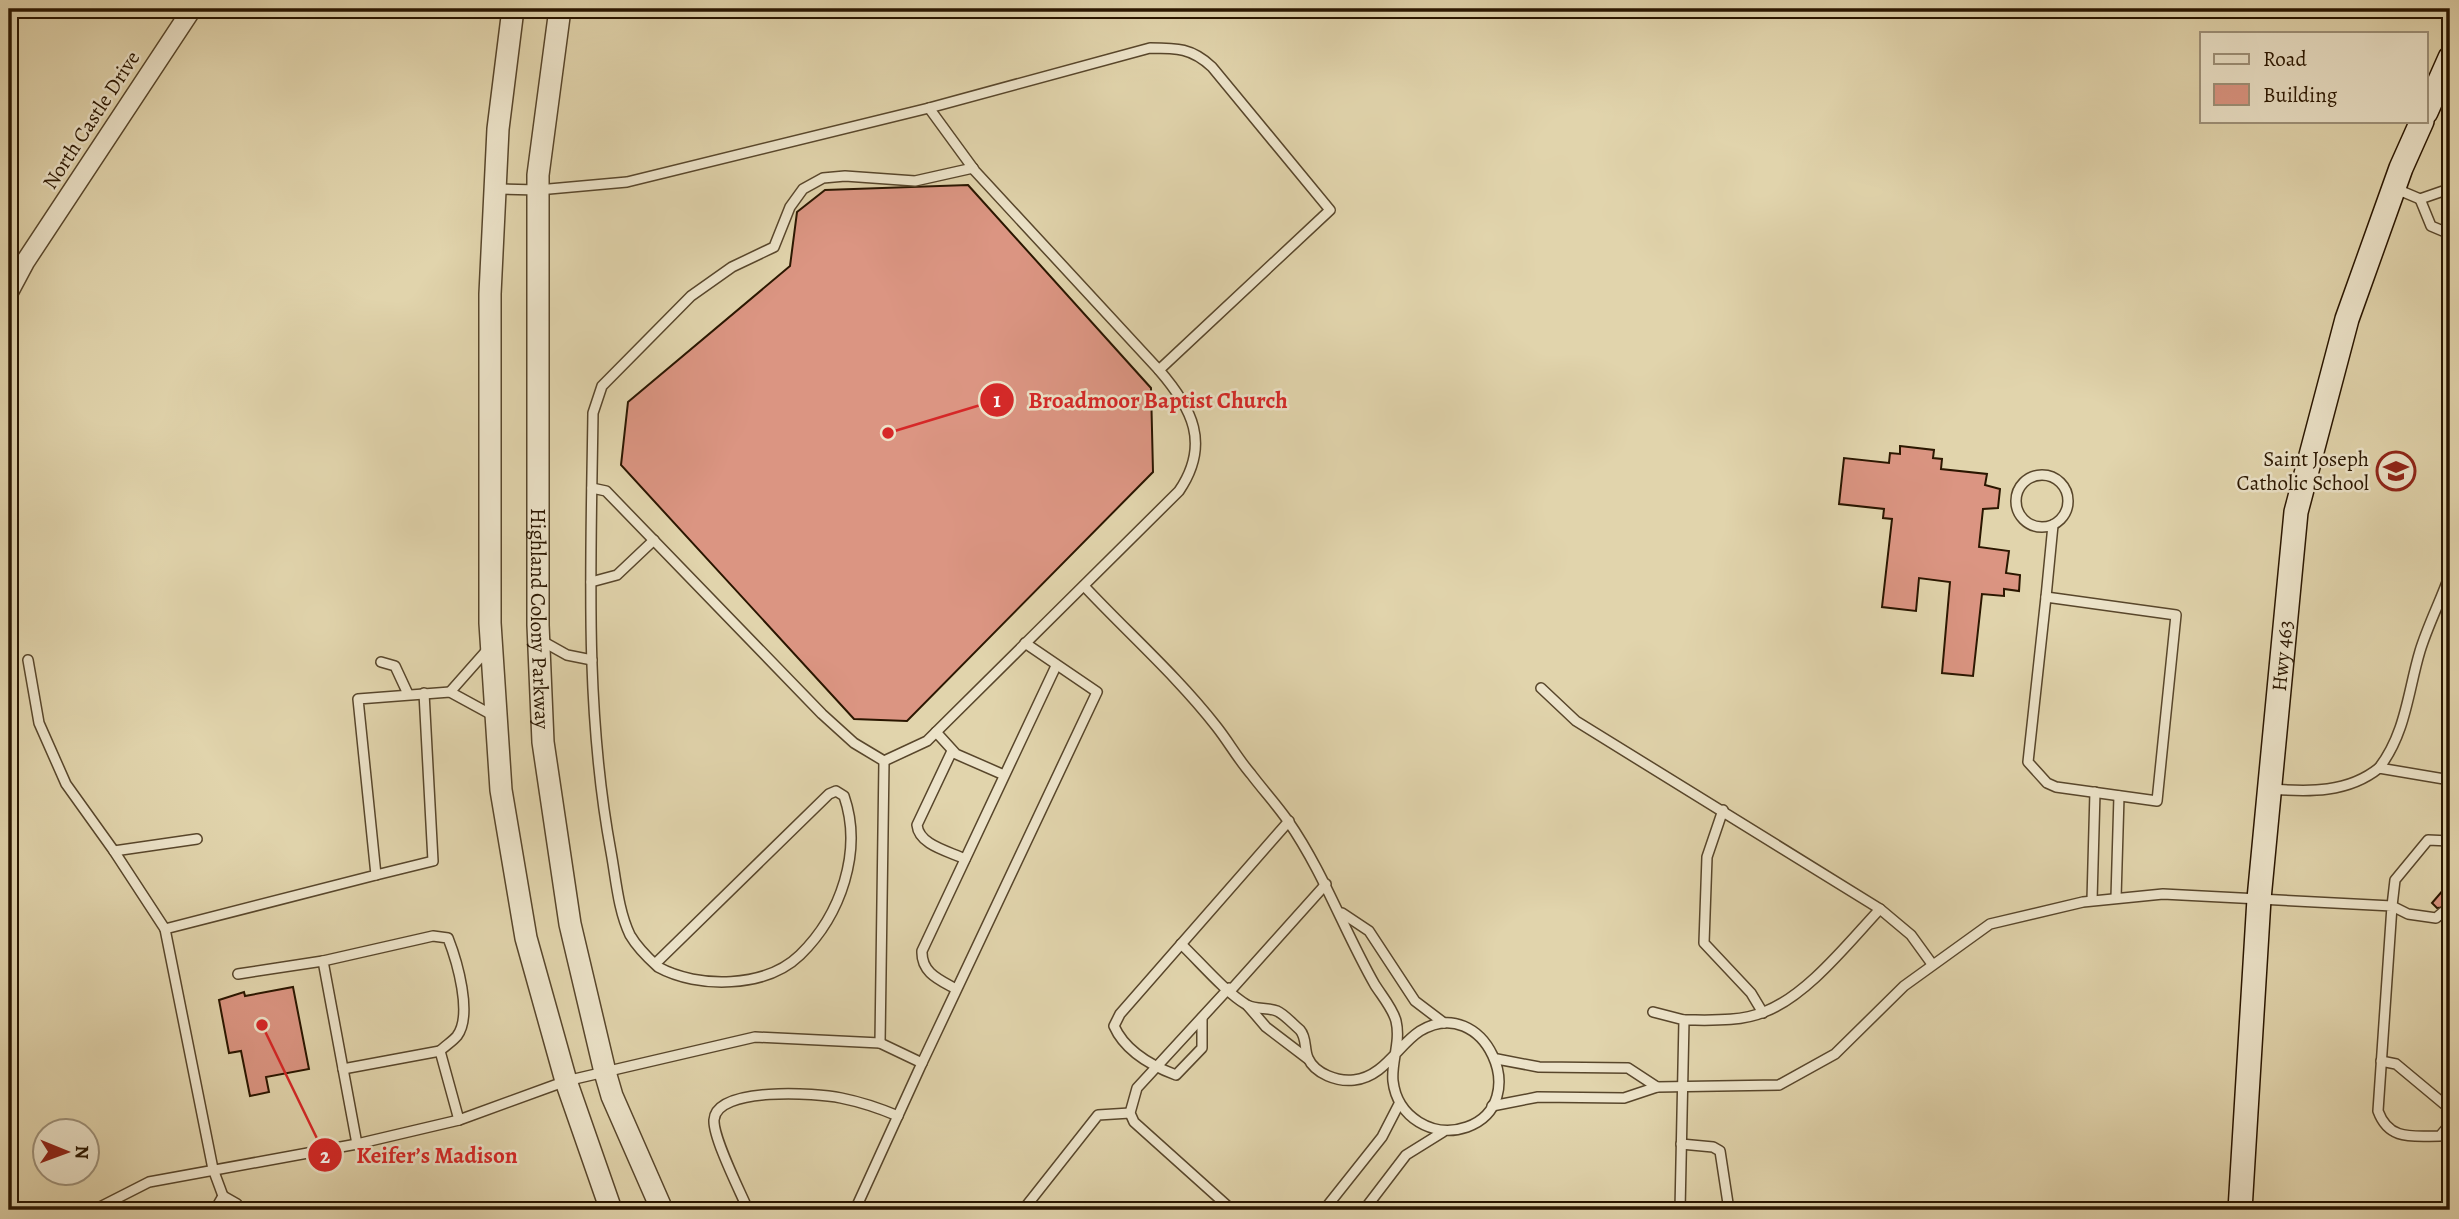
<svg xmlns="http://www.w3.org/2000/svg" width="2459" height="1219" font-family="Alegreya,serif">
<style>
.building{fill:#db9582;stroke:#2a1600;stroke-width:2}
.lines{fill:none;stroke-linecap:round;stroke-linejoin:round}
.service-casing{stroke:#58462b;stroke-width:12}
.minor-casing{stroke:#58462b;stroke-width:21}
.tertiary-casing{stroke:#58462b;stroke-width:24}
.secondary-casing{stroke:#2a1600;stroke-width:26}
.service{stroke:#ece3c9;stroke-width:9}
.minor{stroke:#ece3c9;stroke-width:18}
.tertiary{stroke:#ece3c9;stroke-width:21}
.secondary{stroke:#ece3c9;stroke-width:23}
.labels{text-anchor:middle;dominant-baseline:central;stroke-width:5;stroke-linejoin:round;paint-order:stroke}
.street-label{font-size:21px;fill:#2a1600;stroke:#ece3c9}
.poi-label{font-size:21px;fill:#2a1600;stroke:#ece3c9;text-anchor:end}
.leader{fill:none;stroke:#d62828;stroke-width:2.5}
.callout-dot{fill:#d62828;stroke:#ece3c9;stroke-width:2.5}
.mark-label{font-size:21px;text-anchor:middle;font-weight:bold;fill:#fff}
.callout-label{font-size:23px;text-anchor:middle;font-weight:bold;fill:#d62828;stroke:#ece3c9;stroke-width:5;stroke-linejoin:round;paint-order:stroke}
</style>
<rect width="100%" height="100%" fill="#e1d4ac"/>
<filter id="stains"><feTurbulence type="fractalNoise" baseFrequency=".00286" numOctaves="4"/><feColorMatrix values="0 0 0 0 .2 0 0 0 0 .09 0 0 0 0 .02 0 0 0 .5 -.17"/></filter>
<radialGradient id="worn" r=".72"><stop offset=".6" stop-color="#630" stop-opacity="0"/><stop offset="1" stop-color="#630" stop-opacity=".3"/></radialGradient>
<g class="building">
<path d="M968,185l183,203 2,84 -246,249 -53,-2 -233,-254 7,-63 162,-136 7,-54 28,-22z"/>
<path d="M1900,446l34,4 -1,8 9,1 -1,10 46,5 -2,11 15,4 -2,19 -15,1 -4,38 30,4 -3,22 14,2 -1,16 -15,-2v7l-22,-2 -9,82 -31,-3 8,-91 -31,-4 -3,33 -34,-4 10,-88 -9,-1 1,-9 -45,-5 5,-46 45,5 1,-10 10,1z"/>
<path d="M2450,882v37l-2,-12 -11,1 -5,-5z"/>
<path d="M293,987l16,82 -43,8 3,15 -19,4 -9,-45 -12,2 -10,-53 25,-8 1,4z"/>
</g>
<g class="lines">
<defs>
<g id="service">
<path d="M929,108l46,63 184,199"/>
<path d="M2394,188l26,11 26,-9 4,2"/>
<path d="M497,189l41,1 89,-8 302,-74 221,-60c27,0 42,0 62,19l118,143 -171,160c33,38 52,74 20,121l-252,250 -43,20 -30,-18 -32,-29 -216,-223 -14,-3"/>
<path d="M2420,199l11,27 19,8"/>
<circle cx="2042" cy="501" r="26"/>
<path d="M591,582l26,-7 37,-35"/>
<path d="M1084,586c43,46 93,90 132,140 12,15 22,33 35,48 12,16 26,31 37,47 36,52 56,110 87,164 7,11 18,24 21,36 5,21 -5,41 -3,60 4,36 40,58 74,46 67,-24 17,-135 -47,-96 -22,14 -36,46 -66,49 -16,2 -39,-6 -46,-22 -4,-9 -1,-20 -8,-28 -7,-6 -16,-16 -23,-19 -9,-4 -21,-1 -30,-6 -22,-13 -47,-43 -66,-61"/>
<path d="M2046,597l130,18 -19,186 -101,-14 -9,-4 -19,-21z"/>
<path d="M2046,597l7,-72"/>
<path d="M542,641l25,14 25,5"/>
<path d="M28,660l11,63 27,61 48,67 51,78"/>
<path d="M381,662l14,4 13,28"/>
<path d="M1541,688l35,33 304,188 31,26 21,29"/>
<path d="M450,692l38,-43"/>
<path d="M936,732l20,22 48,21"/>
<path d="M952,751l-35,74c2,20 31,26 48,34"/>
<path d="M2379,768c27,-35 29,-77 41,-117 8,-26 21,-51 30,-77"/>
<path d="M2271,789c38,3 77,4 108,-21l71,12"/>
<path d="M1723,810l-16,47 -3,86 47,50 12,20"/>
<path d="M114,851l83,-12"/>
<path d="M376,875l57,-14 -9,-168"/>
<path d="M2116,898l3,-102"/>
<path d="M2092,900l3,-108"/>
<path d="M2443,912l-7,6 -28,-4 -16,-8 3,-26 33,-40 22,1"/>
<path d="M1342,913l27,18 46,70 29,22"/>
<path d="M655,964l174,-170 7,-3 8,5c19,55 -3,119 -44,159 -34,33 -102,34 -142,12 -10,-9 -21,-20 -28,-32 -12,-25 -14,-56 -19,-83 -27,-145 -20,-293 -18,-439l9,-27 89,-90 41,-29 42,-20 16,-40 13,-18 20,-11 22,-2 70,5 58,-13"/>
<path d="M238,974l85,-13"/>
<path d="M1229,988l-92,100 -7,25 4,9 98,88"/>
<path d="M956,989c-16,-9 -35,-16 -34,-38l134,-285"/>
<path d="M1231,990l95,-106"/>
<path d="M1248,1006l18,21 42,32"/>
<path d="M1653,1012l31,8 -4,190"/>
<path d="M1202,1018v30l-26,27c-24,-9 -51,-24 -62,-49l6,-12 169,-193"/>
<path d="M1684,1020c26,0 56,2 80,-8 43,-16 85,-70 116,-103"/>
<path d="M880,1043l4,-282"/>
<path d="M1497,1059l42,8 89,1 29,19"/>
<path d="M2381,1061l15,3 54,45"/>
<path d="M922,1063l175,-371 -72,-49"/>
<path d="M343,1069l97,-18"/>
<path d="M1492,1106l46,-9 86,1 33,-11 122,-2 56,-31 69,-68 86,-62 93,-22 80,-8 229,12 -14,205c11,30 34,25 62,25l10,-12"/>
<path d="M357,1144l-34,-183 110,-25 15,2c9,23 25,77 9,98 -4,5 -12,10 -17,15l19,69"/>
<path d="M1681,1144l32,3 7,4 9,59"/>
<path d="M223,1196l-10,-27 -48,-240 211,-54 -18,-176 92,-7 44,24"/>
<path d="M349,1209l1,1"/>
<path d="M94,1210l55,-28 208,-38 102,-24 107,-39 189,-44 125,6 42,20 -67,147"/>
<path d="M215,1210l8,-14 14,8 1,6"/>
<path d="M748,1210c-8,-19 -35,-72 -34,-90 2,-34 103,-27 127,-22 20,4 38,10 57,18"/>
<path d="M1023,1210l75,-95 32,-2"/>
<path d="M1324,1210l58,-73 17,-33"/>
<path d="M1364,1210l42,-55 37,-23"/>
</g>
<path id="minor" d="M9,292l16,-30 167,-253"/>
<g id="tertiary">
<path d="M513,9l-15,120 -8,165v329l11,167 25,148 40,143 45,129"/>
<path id="s1" d="M560,9l-22,166v450l5,117 27,182 35,148 7,24 50,114"/>
</g>
<g id="secondary">
<path d="M2426,112l24,-54"/>
<path id="s2" d="M2240,1210l19,-311 37,-387 51,-193 54,-151 21,-47"/>
</g>
</defs>
<use href="#service" class="service-casing"/>
<use href="#minor" class="minor-casing"/>
<use href="#tertiary" class="tertiary-casing"/>
<use href="#secondary" class="secondary-casing"/>
<use href="#service" class="service"/>
<use href="#minor" class="minor"/>
<use href="#tertiary" class="tertiary"/>
<use href="#secondary" class="secondary"/>
</g>
<defs>
<symbol id="school-ring" viewBox="-11 -11 22 22"><circle r="9.5" fill="#ece3c9" stroke="#8f2418" stroke-width="1.5"/><path d="M0-5L7-2L0 1L-7-2ZM-4 1L0 2.5L4 1V4Q0 6-4 4Z" fill="#8f2418"/></symbol>
</defs>
<g fill-rule="evenodd">
<use href="#school-ring" x="2374" y="449" width="44" height="44"/>
</g>
<g class="labels">
<g class="street-label">
<text transform="translate(91 120) rotate(-57)">North Castle Drive</text>
<text stroke="none"><textPath href="#s1" startOffset="611">Highland Colony Parkway</textPath></text>
<text stroke="none"><textPath href="#s2" startOffset="556">Hwy 463</textPath></text>
</g>
<g class="poi-label">
<text x="2369" y="459">Saint Joseph<tspan x="2369" dy="24">Catholic School</tspan></text>
</g>
</g>
<path class="leader" d="M888 433L997 400M262 1025L325 1155"/>
<g class="callout-dot">
<circle cx="888" cy="433" r="7"/>
<circle cx="262" cy="1025" r="7"/>
<circle cx="997" cy="400" r="18"/>
<circle cx="325" cy="1155" r="18"/>
</g>
<g class="mark-label">
<text x="997" y="407">1</text>
<text x="325" y="1163">2</text>
</g>
<g class="callout-label">
<text x="1158" y="408">Broadmoor Baptist Church</text>
<text x="437" y="1163">Keifer’s Madison</text>
</g>
<rect width="2459" height="1219" fill="none" stroke="#e1d4ac" stroke-width="35"/>
<rect x="10" y="10" width="2438" height="1198" fill="none" stroke="#2a1600" stroke-width="3.5"/>
<rect x="18" y="18" width="2424" height="1184" fill="none" stroke="#2a1600" stroke-width="2"/>
<rect x="2200" y="32" width="228" height="91" fill="#ece3c9" stroke="#9e9179" stroke-width="2"/>
<rect x="2214" y="54" width="35" height="10" fill="#ece3c9" stroke="#9e9179" stroke-width="2"/>
<text x="2263" y="66" font-size="21" fill="#2a1600">Road</text>
<rect x="2214" y="84" width="35" height="21" fill="#db9582" stroke="#9e9179" stroke-width="2"/>
<text x="2263" y="102" font-size="21" fill="#2a1600">Building</text>
<g transform="translate(66 1152) rotate(91)"><circle r="33" fill="#ece3c9" stroke="#9e9179" stroke-width="2"/>
<path d="M0-5L12 26L0 18L-12 26Z" fill="#8f2418"/>
<text y="-10" font-size="19" font-weight="bold" text-anchor="middle" fill="#2a1600">N</text>
</g>
<rect width="100%" height="100%" filter="url(#stains)"/>
<rect width="100%" height="100%" fill="url(#worn)"/>
</svg>
